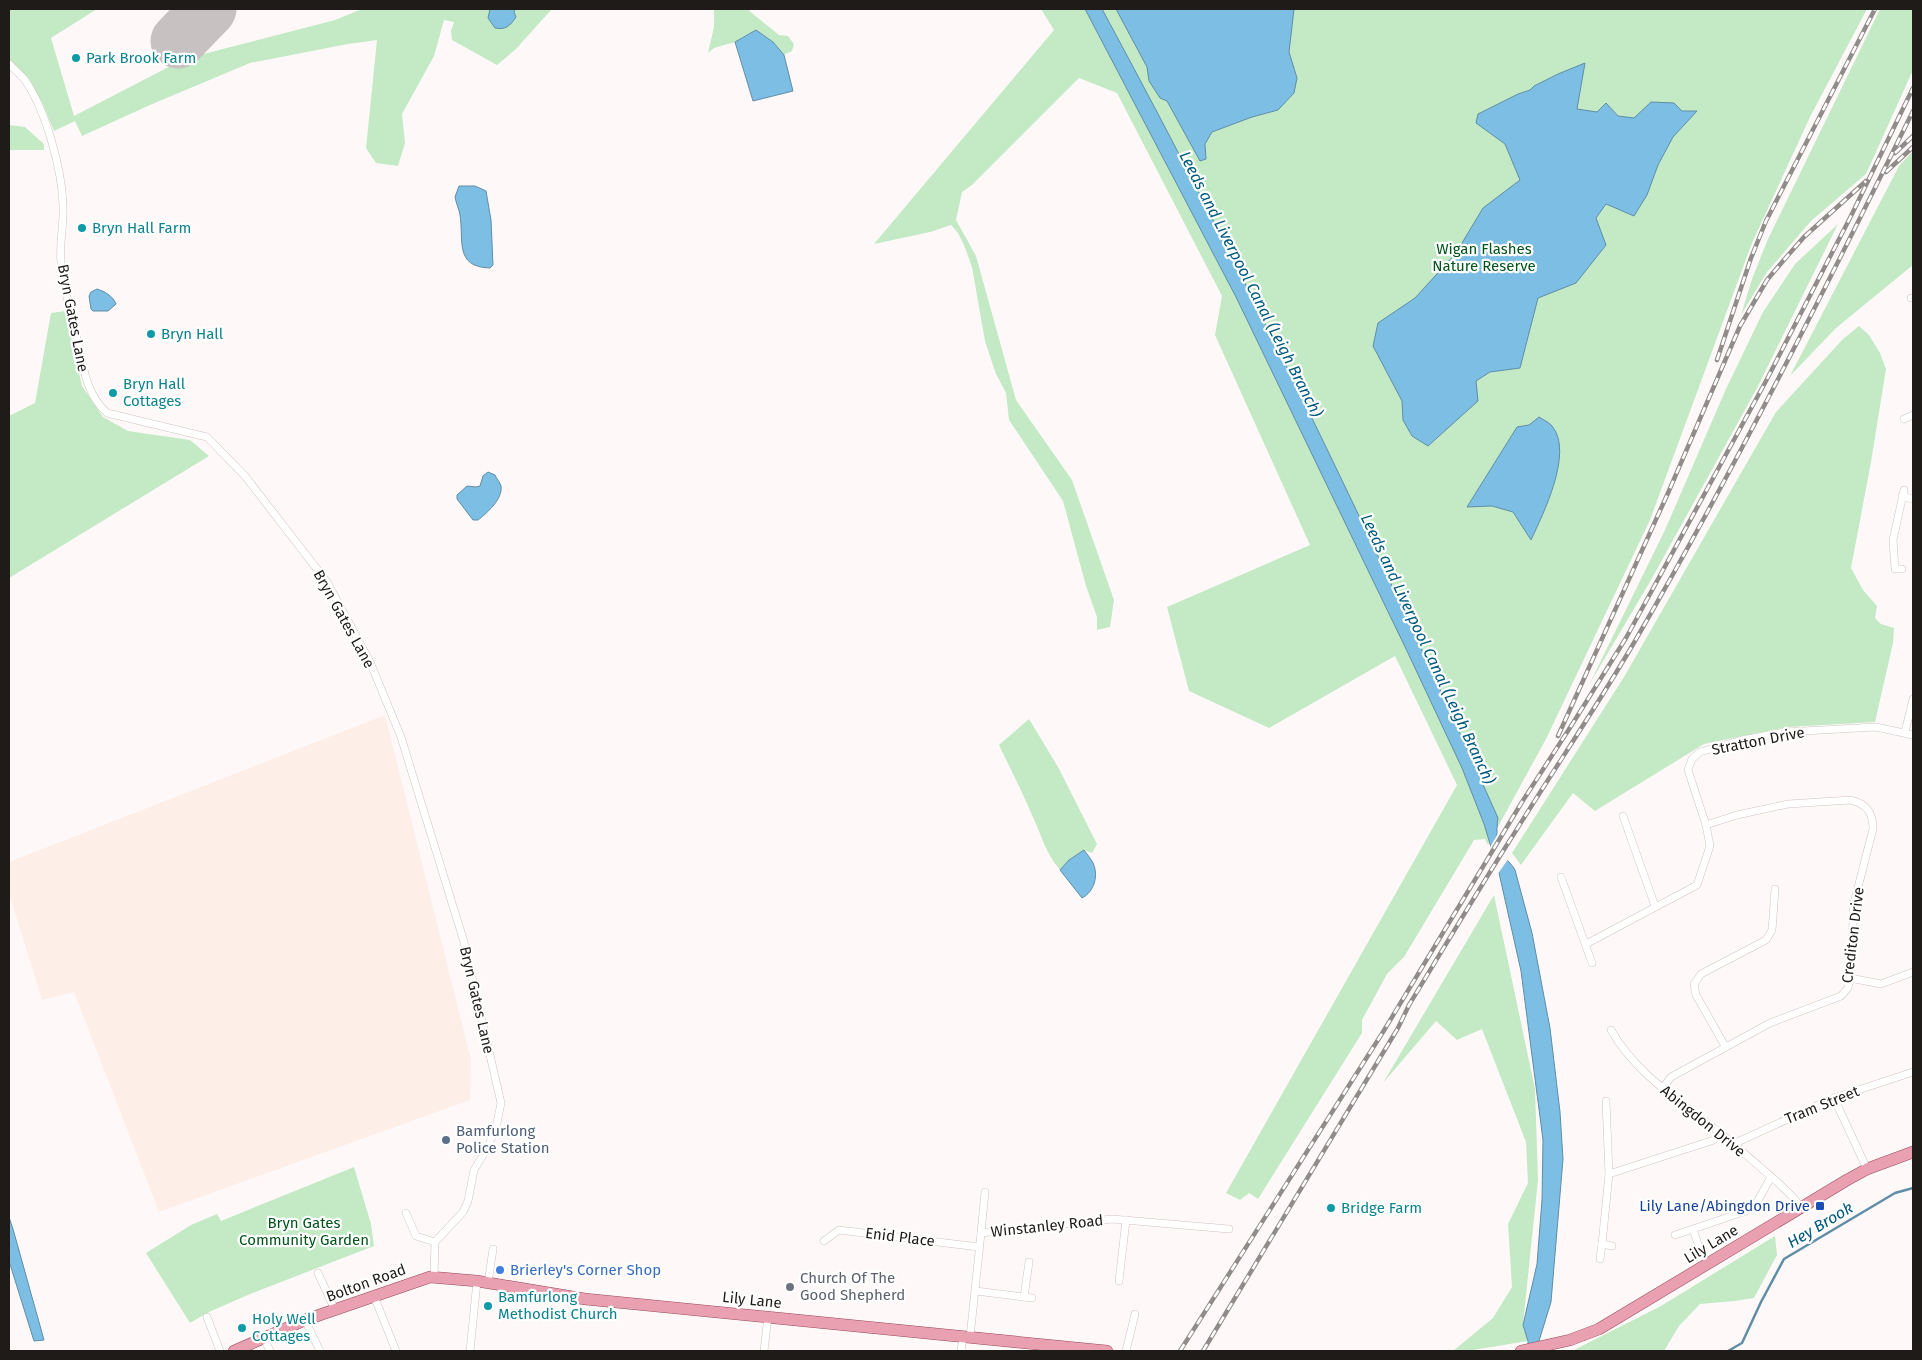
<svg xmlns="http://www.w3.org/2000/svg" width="1922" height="1360" font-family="'Fira Sans',sans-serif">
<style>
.built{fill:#fdeee8}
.green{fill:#c3e9c5}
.water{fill:#7cbee4;stroke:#608da7}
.pier{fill:#fef9f8}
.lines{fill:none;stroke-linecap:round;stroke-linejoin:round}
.stream{stroke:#608da7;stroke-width:2.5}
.runway{stroke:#c7c2c1;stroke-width:55}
.street-casing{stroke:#cfc4c0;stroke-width:8}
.primary-casing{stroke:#994859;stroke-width:12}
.street{stroke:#fff;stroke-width:7}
.primary{stroke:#e9a0b0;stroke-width:11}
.rail-casing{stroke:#908c8a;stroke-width:4.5}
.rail{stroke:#fff;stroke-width:2.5;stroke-dasharray:8;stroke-linecap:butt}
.culture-dot{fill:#0f9aa8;stroke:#fff;stroke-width:2}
.service-dot{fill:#5c6f8a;stroke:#fff;stroke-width:2}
.transit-dot{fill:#1a4fb4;stroke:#fff;stroke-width:2}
.shop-dot{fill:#3f7fe0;stroke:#fff;stroke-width:2}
.worship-dot{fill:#6b7280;stroke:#fff;stroke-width:2}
.labels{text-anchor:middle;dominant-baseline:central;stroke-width:4.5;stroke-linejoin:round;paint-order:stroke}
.culture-label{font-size:15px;fill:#0d838f;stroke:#fff;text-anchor:start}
.park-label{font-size:15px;fill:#005319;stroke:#fff}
.street-label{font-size:15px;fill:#1f1b19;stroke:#fff}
.service-label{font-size:15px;fill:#4e5e75;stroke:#fff;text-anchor:start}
.transit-label{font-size:15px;fill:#164399;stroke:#fff;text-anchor:end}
.shop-label{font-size:15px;fill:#366cbe;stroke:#fff;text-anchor:start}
.worship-label{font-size:15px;fill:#5b616d;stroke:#fff;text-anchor:start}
.water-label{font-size:16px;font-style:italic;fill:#01597e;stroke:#fff}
</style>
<rect width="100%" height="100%" fill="#fef9f8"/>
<path class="built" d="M385,715l86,345 -1,40 -311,112 -85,-220 -32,8 -33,-107v-31z"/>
<g class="green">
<path d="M9,9h88l-46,29 23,78 110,-57 151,-39 27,-11h190l-37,41 -18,15 -45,-25 -1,-9 3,-9 -10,-2 -10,36 -32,58 3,29 -7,23 -22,-3 -10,-15 11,-108 -29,4 -98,19 -100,42 -68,31 -7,-15 -21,10 -12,-29 -26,-32 -7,-7z"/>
<path d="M714,9h33l32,26 9,1 6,8 -2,7 -8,4 -11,-13 -17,-12 -21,12 -21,6 -6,5 6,-26z"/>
<path d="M1041,9h826l-57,108 -58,126 -102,277 -104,219 -58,106 -3,-6 -11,1 -70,117 -17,17 -25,46v13l-104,166 -9,-6 -9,7 -14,-7 231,-408 -62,-129 -126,72 -80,-37 -22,-84 143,-62 -95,-210 7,-39 -105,-203 -38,-15 -107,107 -10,7 -6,28 20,36 40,144 56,80 42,120 -4,27 -13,3v-13l-11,-31 -23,-85 -54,-81 -3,-27 -10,-19 -11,-33 -13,-74 -8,-22 -6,-12 -7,-8 -21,7 -56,12 180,-214z"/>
<path d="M1880,9h33v61l-47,104 -55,47 -44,51 -26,43 11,-36 16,-40z"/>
<path d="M9,125l16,2 19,17v6h-35z"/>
<path d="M1913,151v114l-77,63 -46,48 109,-210z"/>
<path d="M1838,224l-81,164 -106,192 -62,105 76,-155 61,-141 37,-77 32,-48z"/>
<path d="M65,311l17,75 21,31 25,14 62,9 19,16 -200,122v-162l26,-13 16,-90z"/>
<path d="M1859,326l10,9 11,18 6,16 -15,93 -20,106 12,22 14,16 -2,12 6,6 13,4 -1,15 -18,79 -87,5 -84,17 -109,67 -22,-18 -52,72 -9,-12 112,-176 152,-265 67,-73z"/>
<path d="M1029,719l29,48 39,77 -5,9 -8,-3 -15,10 -9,10c-14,-16 -19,-36 -28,-55 -10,-24 -22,-47 -33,-70z"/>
<path d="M1494,895l41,194 3,91 -15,144 5,17 -61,10h-14l40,-33 19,-31 -4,-63 20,-41 -2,-41 -44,-113 -25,11 -21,-19 -53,62z"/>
<path d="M354,1167l17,57 3,22 -124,48 -41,18 -19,11 -44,-70 45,-28 26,-11 4,7z"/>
<path d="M1775,1236l2,19 -23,43 -19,3 -35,3 -21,22 -15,25h-92l89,-45z"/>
</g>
<g class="water">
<path d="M490,9h25l-1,3 2,5c-6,9 -10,13 -21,11l-7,-10z"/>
<path d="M1085,9h17c143,264 274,535 396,809 -2,14 -2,27 7,39 3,5 7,7 10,13l17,63 18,95 10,84 3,47 -12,143 -12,39 -11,10v-10l-5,-16 14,-61 5,-64 1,-60 -22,-169 -22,-98 -15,-49 -22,-56 -55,-117 -171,-354z"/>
<path d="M1116,9h178l-5,43 8,26 -3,15 -16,17 -26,7 -40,15 -7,12 1,15 -6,2 -33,-60 -7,-3 -11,-17 -2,-14z"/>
<path d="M756,30l17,12 11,13 9,36 -40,10 -18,-59z"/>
<path d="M1585,63l-8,46 20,3 9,-9 12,13 16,2 17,-16 23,1 8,8h15l-24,26 -15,28 -11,30 -13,21 -28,-12 -10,14 10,27 -30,38 -38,15 -18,70 -30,4 -14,9 2,20 -50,45 -16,-10 -9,-16 -1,-19 -29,-55 5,-23 37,-25 41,-45 27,-45 37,-28 -15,-36 -29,-21 2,-9 40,-20 12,-4 4,-4 24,-12z"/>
<path d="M459,186h16l11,5 5,29 2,45 -3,3c-36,-1 -26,-28 -30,-53 -1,-6 -4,-12 -5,-18z"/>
<path d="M97,289c7,2 16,7 19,15l-8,7h-15l-2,-2 -2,-13 2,-4z"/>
<path d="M1539,417c4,3 10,5 13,9 22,26 -9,88 -21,114l-18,-28 -21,-6 -25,1 50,-80 12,-2z"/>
<path d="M488,472l7,3c1,3 5,7 6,11 2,13 -14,27 -23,34h-5l-16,-21v-4l10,-9 9,1 4,-1 3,-10z"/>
<path d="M1084,850c3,4 7,9 9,13 6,13 1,29 -11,35l-22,-28 9,-10z"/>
<path d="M9,1217l4,12 31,111 -10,1 -25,-80z"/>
</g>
<path class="pier" d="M1499,832l-1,3 11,23 -12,17 -8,-26z"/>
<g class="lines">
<path class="stream" d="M1728,1351l14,-8 19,-41 23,-43 111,-66 18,-5"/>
<path class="runway" d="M178,41l31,-32"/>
<defs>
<g id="street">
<path d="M9,64c5,5 11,10 16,16 21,31 37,89 38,126 1,19 -4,38 -2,57 3,28 12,57 18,85 5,24 9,48 28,65l100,24 38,39 82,106 43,80 31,75 63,205 37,161 -4,20 -8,22 -15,25 -6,31 -5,11 -28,30 -1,35"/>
<path d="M1911,298h2"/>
<path d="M1904,419l9,-4"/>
<path d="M1902,496l11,3"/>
<path d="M1902,569h-7l-2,-29 11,-50"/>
<path d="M1905,732l8,-33"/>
<path d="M1623,816l32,90"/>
<path d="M1561,877l31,86"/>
<path d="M1586,944l111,-59 13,-39 -4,-21 -18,-55 4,-11 8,-7 42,-12 43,-8 91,-5 37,8"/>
<path d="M1850,978l31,6 32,-12"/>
<path d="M1611,1030c25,44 69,71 108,102 14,11 27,23 41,35 15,13 29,24 41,40"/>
<path d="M1725,1046l-29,-51 -2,-11 7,-10 65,-34 6,-10 3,-41"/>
<path d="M1662,1089l9,-12 99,-54 71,-27 7,-8 2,-10 4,-75 19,-74c0,-16 -6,-25 -22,-29l-63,4 -51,11 -31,10"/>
<path d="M1834,1098l33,71"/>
<path d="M1733,1144l101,-46 79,-26"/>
<path d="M1609,1174l105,-34 7,-7"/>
<path d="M406,1213l10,23 19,6"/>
<path d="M1693,1229l53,-18 9,-5 16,-29"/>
<path d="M981,1233l4,-41"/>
<path d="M1675,1235l18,-6 5,15"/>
<path d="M824,1241l15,-11 140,17"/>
<path d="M1602,1244l7,-70 -3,-73"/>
<path d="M1600,1259l2,-15 10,2"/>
<path d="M318,1273l17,37"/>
<path d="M1119,1281l7,-61"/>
<path d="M488,1283l5,-34"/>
<path d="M976,1291l56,7"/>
<path d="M374,1296l22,55"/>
<path d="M1024,1297l5,-35"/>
<path d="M207,1317l13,34"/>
<path d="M305,1320l15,31"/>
<path d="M970,1337l11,-104 131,-14 117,10"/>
<path d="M264,1338l6,13"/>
<path d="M470,1351l7,-70"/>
<path d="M764,1351l4,-35"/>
<path d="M961,1351l2,-14"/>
<path d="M1126,1351l9,-37"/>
</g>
<g id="primary">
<path d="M234,1351l71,-31 125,-43 47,4 108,18 522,52"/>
<path d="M1521,1351l49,-11 29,-11 248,-149 20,-11 46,-17"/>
</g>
</defs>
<use href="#street" class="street-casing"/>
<use href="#primary" class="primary-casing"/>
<use href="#street" class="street"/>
<use href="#primary" class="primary"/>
<defs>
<g id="rail">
<path d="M1895,153l18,-17"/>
<path d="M1886,172l27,-25"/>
<path d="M1717,360l34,-102 15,-37 109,-212"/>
<path d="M1558,736l110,-243 72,-167 27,-46 16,-19 21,-24 62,-56"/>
<path d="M1180,1351l203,-319 139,-230 51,-79 53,-85 140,-257 85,-165 62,-128"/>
<path d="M1203,1351l195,-323 11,-23c36,-59 71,-118 108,-176 39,-63 81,-124 118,-188 100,-173 190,-351 278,-530"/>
</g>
</defs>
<use href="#rail" class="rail-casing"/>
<use href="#rail" class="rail"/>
</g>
<g class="culture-dot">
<circle cx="76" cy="58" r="5"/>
<circle cx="82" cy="228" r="5"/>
<circle cx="151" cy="334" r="5"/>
<circle cx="113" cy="393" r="5"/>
<circle cx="1331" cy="1208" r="5"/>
<circle cx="488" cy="1306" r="5"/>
<circle cx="242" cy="1328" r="5"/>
</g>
<circle class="service-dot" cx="446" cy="1140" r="5"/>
<rect class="transit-dot" x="1815" y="1201" width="10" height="10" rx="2.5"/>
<circle class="shop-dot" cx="500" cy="1270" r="5"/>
<circle class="worship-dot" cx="790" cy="1287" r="5"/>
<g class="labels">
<g class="culture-label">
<text x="86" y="58">Park Brook Farm</text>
<text x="92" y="228">Bryn Hall Farm</text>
<text x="161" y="334">Bryn Hall</text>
<text x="123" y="384">Bryn Hall<tspan x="123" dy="17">Cottages</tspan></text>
<text x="1341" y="1208">Bridge Farm</text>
<text x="498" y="1297">Bamfurlong<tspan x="498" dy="17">Methodist Church</tspan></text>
<text x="252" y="1319">Holy Well<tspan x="252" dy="17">Cottages</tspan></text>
</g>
<g class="park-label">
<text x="1484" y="249">Wigan Flashes<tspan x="1484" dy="17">Nature Reserve</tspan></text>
<text x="304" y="1223">Bryn Gates<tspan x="304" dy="17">Community Garden</tspan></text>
</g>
<g class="street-label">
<text transform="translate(73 318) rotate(79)">Bryn Gates Lane</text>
<text transform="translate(344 619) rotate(61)">Bryn Gates Lane</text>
<text transform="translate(1758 741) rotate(-11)">Stratton Drive</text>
<text transform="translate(1853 935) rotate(-83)">Crediton Drive</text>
<text transform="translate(477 1000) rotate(77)">Bryn Gates Lane</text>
<text transform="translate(1822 1105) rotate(-22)">Tram Street</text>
<text transform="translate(1703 1121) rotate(39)">Abingdon Drive</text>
<text transform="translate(1047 1226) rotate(-6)">Winstanley Road</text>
<text transform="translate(900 1237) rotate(7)">Enid Place</text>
<text transform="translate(1711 1244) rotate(-31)">Lily Lane</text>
<text transform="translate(366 1283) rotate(-20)">Bolton Road</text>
<text transform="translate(752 1300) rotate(6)">Lily Lane</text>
</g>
<g class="service-label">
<text x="456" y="1131">Bamfurlong<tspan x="456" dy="17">Police Station</tspan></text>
</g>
<g class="transit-label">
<text x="1810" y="1206">Lily Lane/Abingdon Drive</text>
</g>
<g class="shop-label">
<text x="510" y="1270">Brierley's Corner Shop</text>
</g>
<g class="worship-label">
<text x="800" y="1278">Church Of The<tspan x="800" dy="17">Good Shepherd</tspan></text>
</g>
<g class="water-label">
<text transform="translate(1251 284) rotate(63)">Leeds and Liverpool Canal (Leigh Branch)</text>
<text transform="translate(1428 649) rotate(65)">Leeds and Liverpool Canal (Leigh Branch)</text>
<text transform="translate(1820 1225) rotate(-31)">Hey Brook</text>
</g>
</g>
<rect width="1922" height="1360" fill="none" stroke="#1f1b19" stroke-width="20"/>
</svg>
